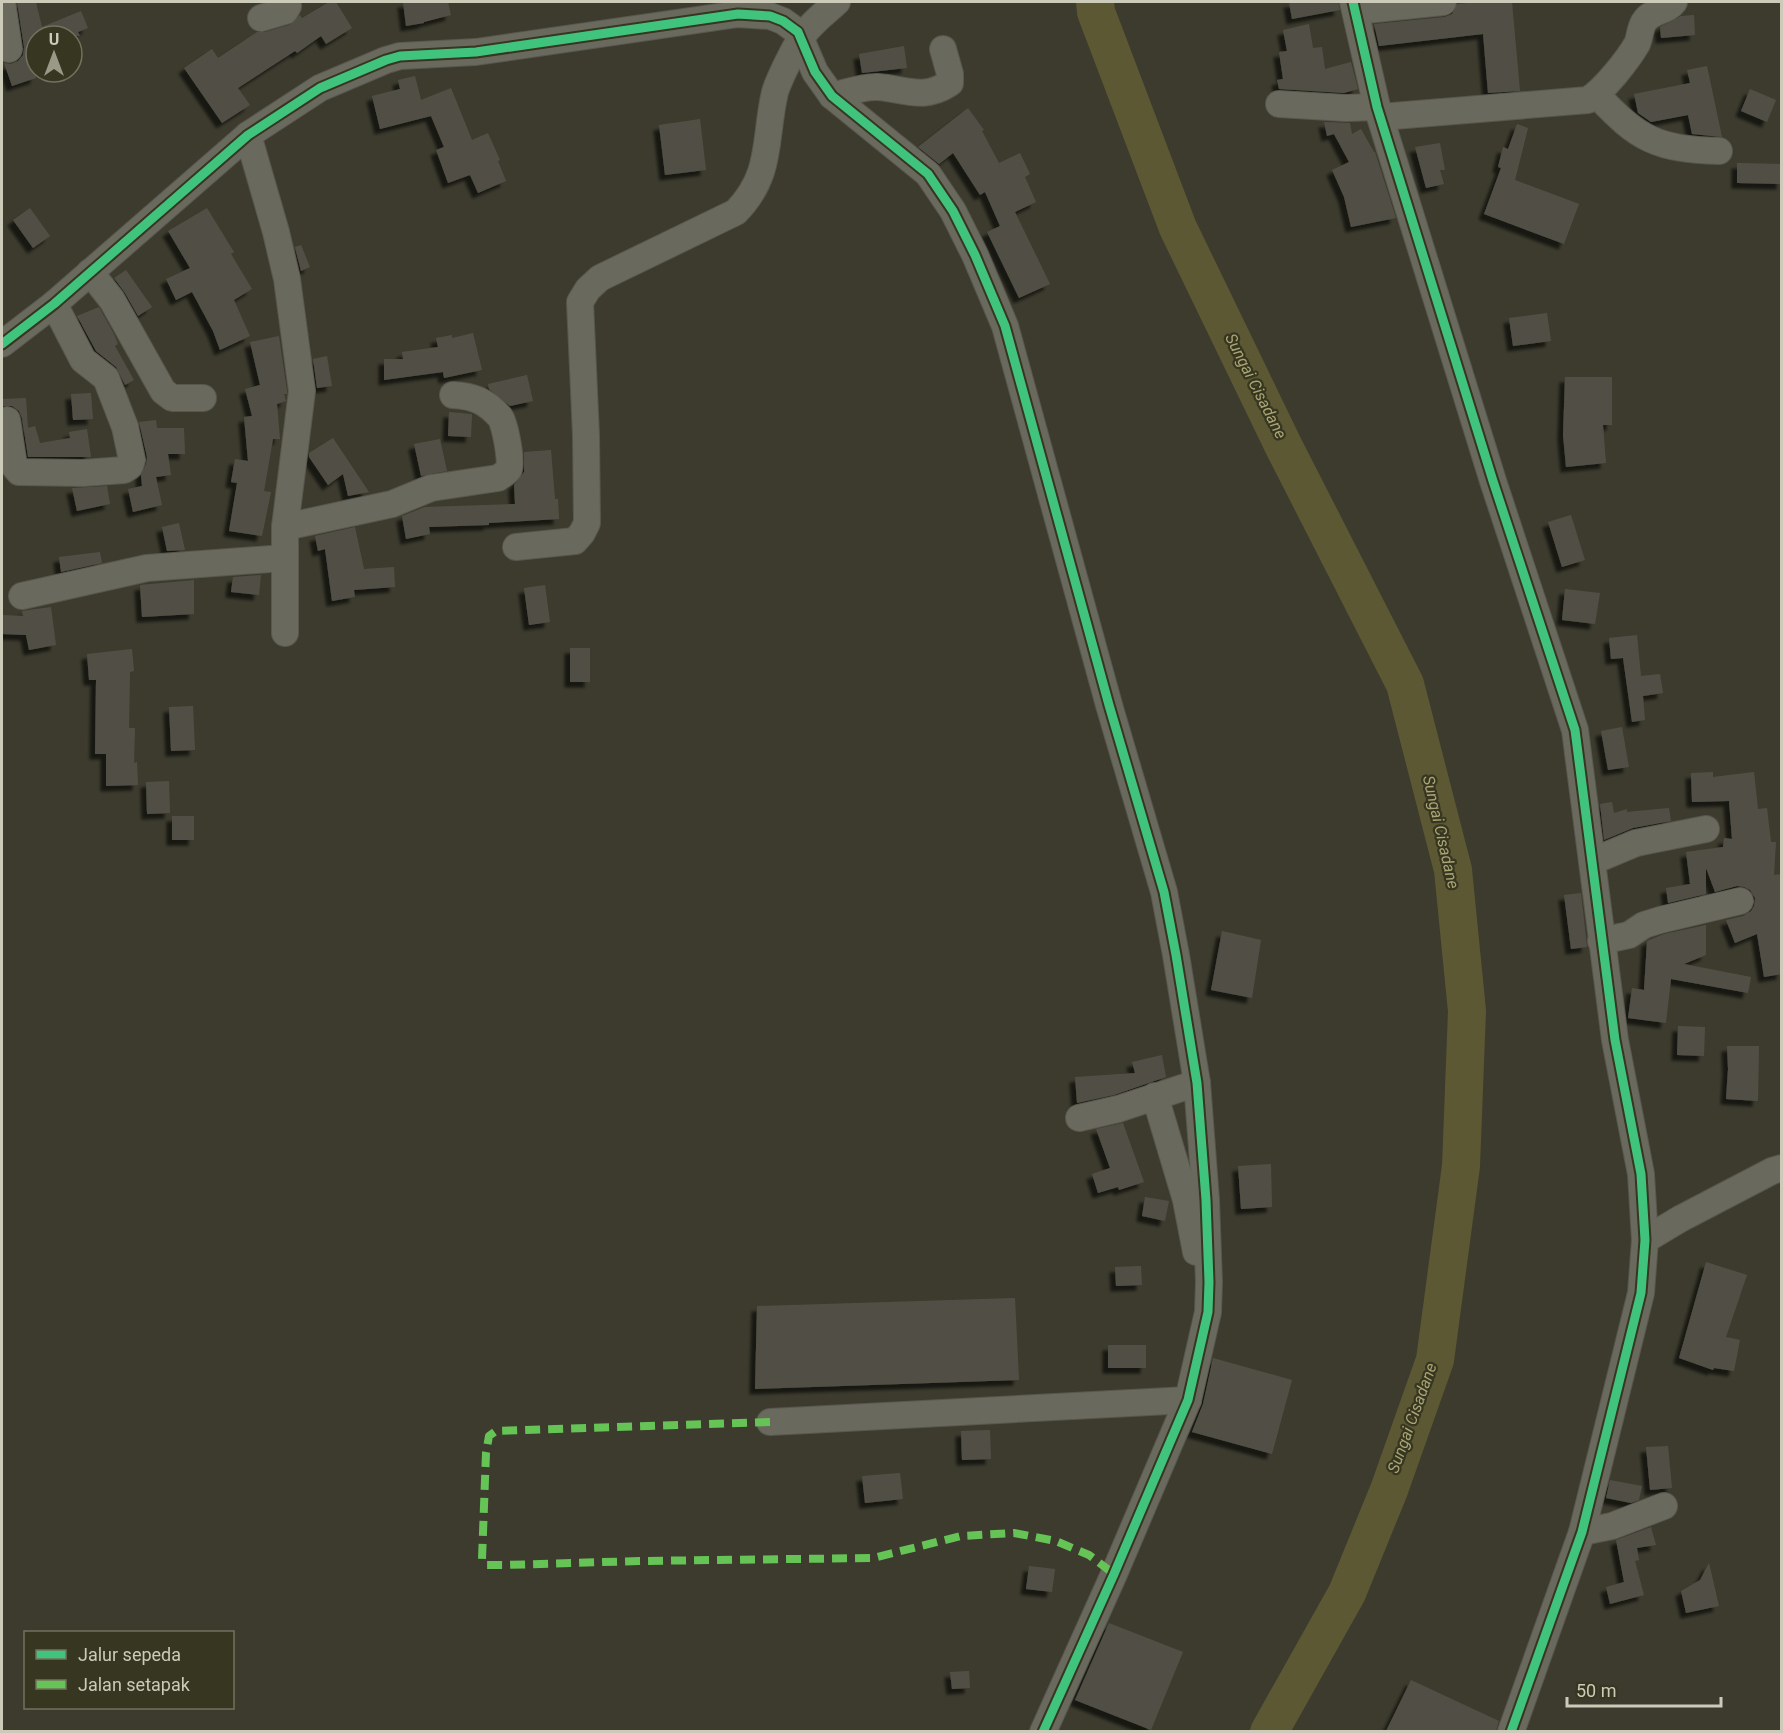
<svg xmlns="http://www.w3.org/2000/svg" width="1783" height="1733" font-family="Roboto,sans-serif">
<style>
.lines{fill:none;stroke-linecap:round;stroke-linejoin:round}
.river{stroke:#5b5833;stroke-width:38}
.building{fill:#515045;filter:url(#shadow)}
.minor-casing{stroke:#58574e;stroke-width:28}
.minor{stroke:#6a695e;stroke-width:26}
.quiet{stroke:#66c356;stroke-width:8;stroke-dasharray:15 8;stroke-linecap:butt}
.cycleway-casing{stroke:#373621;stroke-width:13}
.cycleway{stroke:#40c37c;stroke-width:9}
.labels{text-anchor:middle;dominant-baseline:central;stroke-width:4.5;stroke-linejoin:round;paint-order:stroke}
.water-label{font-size:16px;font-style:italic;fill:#a9a574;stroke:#373621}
</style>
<defs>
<filter id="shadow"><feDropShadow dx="-5.5" dy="5.5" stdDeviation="1.5" flood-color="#0009"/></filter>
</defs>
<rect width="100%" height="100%" fill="#3c3b2e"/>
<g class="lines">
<path class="river" d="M1095,2l1,10 82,216 106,219 121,237 48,186 14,141 -6,155 -26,194 -46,130 -42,103 -78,139"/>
</g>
<g class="building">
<path d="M17,2h19l6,25 39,-16 7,17 -10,4 2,4h-44v42l-24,8 -8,-23 7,1 7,-3 5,-6 1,-8z"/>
<path d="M329,2h7l16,26 -26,16 -5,-8 -24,17 -2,-2 -57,37 12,17 -28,18 -38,-55 28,-19 6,9 39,-26h8l24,-7 11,-10 2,3z"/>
<path d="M403,2h45l3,13 -27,7v1l-18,3z"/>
<path d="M1289,2h49l2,8 -48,9z"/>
<path d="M1480,2h32l8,89 -32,2 -5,-59 -104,12 -5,-22 71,-7 7,-3 5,-10z"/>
<path d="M1694,15l1,20 -34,3 -1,-11 21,-11z"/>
<path d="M1309,24l4,24 9,-1 3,22 26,-7 7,27 -14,4 -65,-4 -2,-9 6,-1 -4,-27 8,-1 -4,-21z"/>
<path d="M904,46l3,22 -45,5 -3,-19z"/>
<path d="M1707,66l15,71 -30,-3 -4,-19 -37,7 -13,-9 -4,-19 56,-11 -3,-13z"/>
<path d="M415,76l6,24 30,-12 21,52 16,-7 12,27 -2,1 8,20 -28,12 -8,-18 -22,8 -12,-33 8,-3 -13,-31 -51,13 -8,-33 28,-7 -2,-9z"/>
<path d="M1750,89l26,11 -9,22 -26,-11z"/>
<path d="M968,108l16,22 -2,1 17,32 21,-10 10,21 -5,3 11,25 -21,10 35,72 -31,14 -32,-66 13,-6 -15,-34 -5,3 -27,-42 -14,11 -21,-17z"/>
<path d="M700,119l6,51 -41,5 -6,-50z"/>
<path d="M1324,122l26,1 2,11 9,-5 13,23h1l21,66 -45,9 -7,-30 -12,-27 17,-8 -15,-28 -7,2z"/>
<path d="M1517,124l11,4 -13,52 64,24 -15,40 -80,-30 17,-46 -3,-1 5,-20 5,2z"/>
<path d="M1440,143l5,27h-5l4,14 -18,4 -11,-41z"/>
<path d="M1737,163l45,1v20l-45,-1z"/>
<path d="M30,208l20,28 -17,12 -20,-28z"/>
<path d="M207,208l27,44 -3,2 21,35 -18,11 16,36 -30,14 -7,-19 -21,-39 -16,8 -10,-21 24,-11 -22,-37z"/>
<path d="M301,245l9,22 -9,4 -6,-24z"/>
<path d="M126,270l26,37 -14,9 -13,-23 -11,-15z"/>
<path d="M99,307l15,27 4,10 -3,2 19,34 -9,5 -9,-18 -20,-16 -19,-35z"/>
<path d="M1547,313l4,28 -38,5 -4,-28z"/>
<path d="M473,333l9,37 -38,8 -1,-6 -59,8v-21h19l-1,-7 36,-5 -2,-9 16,-3v3z"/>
<path d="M279,336l8,55v3h-3l2,7 -9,3 3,35h-7l-9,52 7,1 -9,44 -33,-5 8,-48 -6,-1 4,-23 13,2 -4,-44 8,-1 -7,-27 15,-4 -10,-43z"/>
<path d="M327,356l5,30 -15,2 -4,-29z"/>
<path d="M527,375l6,26 -23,5 -21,-17 -1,-5z"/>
<path d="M1565,377h47v48h-9l3,38 -40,4 -3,-32z"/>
<path d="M91,393l2,26 -20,1 -2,-26z"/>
<path d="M26,398l2,30 7,-2 5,17 30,-5 -1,-6 18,-3 4,28h-63l-6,-39 -3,-7 -7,-5h-9l-1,-3v-4z"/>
<path d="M449,412l23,2 -1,23 -23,-1z"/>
<path d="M156,420l1,8h27l1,26h-17l3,21 -15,2 6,28 -29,7 -5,-23 14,-3 -1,-11 5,-11 1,-7 -8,-35z"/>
<path d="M333,438l36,54 -21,4 -5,-22 -15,11 -19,-28v-4z"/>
<path d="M440,439l7,32 -26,5 -7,-32z"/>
<path d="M551,450l4,49h3l1,20 -70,4v2l-60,2 1,7 -24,5 -4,-23 23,-9 90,-3 -1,-19 10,-13v-20z"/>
<path d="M107,486l3,18 -33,7 -5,-23z"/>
<path d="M1571,515l14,45 -23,7 -14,-45z"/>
<path d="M179,523l6,27 -18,1 -5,-24z"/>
<path d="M355,527l9,42 30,-2 1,20 -41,3 1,7 -23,4 -7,-52 -7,2 -3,-15z"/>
<path d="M100,552l2,11 -41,9 -2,-15z"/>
<path d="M261,575l-2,20 -28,-3 2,-15z"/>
<path d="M194,580v34l-52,3 -2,-32z"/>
<path d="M545,585l5,37 -21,3 -5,-37z"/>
<path d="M1565,589l35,4 -5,31 -33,-4z"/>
<path d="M51,607l5,38 -27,5 -3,-15 -24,-1v-19l21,1 -1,-5z"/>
<path d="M1637,635l4,41 19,-2 3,19 -20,3 2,24 -13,2 -9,-64 -12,1 -2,-21z"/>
<rect x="570" y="648" width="20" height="34"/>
<path d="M132,649l2,22 -4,1 -1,56h6l-1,35 3,-1 1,23 -32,1v-32h-11l1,-74h-7l-2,-26z"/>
<path d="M193,706l2,44 -24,1 -2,-44z"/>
<path d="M1622,727l7,40 -21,3 -7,-39z"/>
<path d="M1713,772v5l41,-5 4,37 9,-1 4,34h5l-2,33 8,-1v100l-18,3 -7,-43 -22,9 -9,-23 17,-4 8,-5 3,-5 1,-8 -5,-8 -6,-3 -7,-1 -22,6 -9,-24v26l-38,9 -2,-15 24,-4 -4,-32 37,-5 1,-9 8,1 -3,-38 -37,1 -1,-29z"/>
<path d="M169,781l1,32 -23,1 -1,-32z"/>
<path d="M1612,802l2,11 13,-4v3l42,-4 2,13 -38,7 -29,12 -4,-36z"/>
<rect x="172" y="816" width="22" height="24"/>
<path d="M1581,893l6,54 -16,2 -7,-54z"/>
<path d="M1706,925v30l-22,9 67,13 -3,16 -77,-14 -5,44 -38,-5 4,-30 12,2 3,-49 17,-7z"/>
<path d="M1222,931l39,9 -9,58 -41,-8z"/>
<path d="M1678,1026l27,1 -1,29 -27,-1z"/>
<path d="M1727,1046h32l-1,55 -32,-2 2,-30z"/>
<path d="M1162,1055l4,22 -52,18 -37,8 -2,-26 60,-4 -3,-11z"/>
<path d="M1123,1123l21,59 -25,8 -1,-3 -20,6 -6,-19 18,-6 -14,-39z"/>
<path d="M1271,1164l1,43 -31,2 -3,-43z"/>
<path d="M1145,1197l24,4 -4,20 -23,-5z"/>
<path d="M1706,1262l41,13 -21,62 14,3 -6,31 -20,-3 -1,2 -34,-12z"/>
<path d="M1141,1266l1,19 -26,1 -1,-19z"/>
<path d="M1015,1298l4,82 -264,9 2,-83z"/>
<rect x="1108" y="1345" width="38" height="23"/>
<path d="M1213,1358l79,22 -20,74 -80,-22 11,-28z"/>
<path d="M990,1430l1,29 -29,1 -1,-29z"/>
<path d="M1668,1446l4,42 -22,2 -4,-43z"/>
<path d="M900,1473l3,26 -38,4 -3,-27z"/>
<path d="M1610,1480l32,6 -3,14 -8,3 -25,-5z"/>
<path d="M1651,1527l5,18 -19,3 2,12 -4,1 9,34 -34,9 -4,-17 18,-5 -8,-42z"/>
<path d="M1709,1563l10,43 -33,7 -5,-22 19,-11z"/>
<path d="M1029,1566l26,3 -3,23 -26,-3z"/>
<path d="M1109,1623l74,29 -32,78 -76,-30z"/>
<path d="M969,1671l1,17 -18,1 -2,-17z"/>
<path d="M1411,1680l88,41 -3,10h-110z"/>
</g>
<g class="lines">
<defs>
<g id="minor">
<path d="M2,2l7,47"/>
<path d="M1353,2l24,105 116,374 82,249 40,310 26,134 4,66 -4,53 -59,239 -71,200"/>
<path d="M1356,11l87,-9"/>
<path d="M261,18l24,-7 3,-5 -2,-4"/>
<path d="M1597,95c42,45 60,54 122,56"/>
<path d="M832,96c14,-3 31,-10 46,-9 27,2 45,14 72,-4v-9l-7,-25"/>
<path d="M1279,104l67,4 31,-1"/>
<path d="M1381,117l207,-17c16,-10 39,-39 49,-56 3,-7 3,-16 7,-22 7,-12 23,-10 30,-20"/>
<path d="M248,135l28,97 11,47 15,112 -17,136v106"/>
<path d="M90,272l22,28 51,91 9,7h31"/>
<path d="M2,344l52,-40 194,-169 72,-47 66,-28 14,-4 76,-4 262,-38 32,2 13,5 15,11 17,40 17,24 96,78 25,37 22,44 30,71 104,379 55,187 12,63 21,128 9,117 3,82 -1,30 -20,88 -74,174 -71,158"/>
<path d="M7,420l7,46 5,6 64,1 41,-3 6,-4 2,-6 -7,-33 -19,-49 -23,-18 -29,-56"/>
<path d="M285,527l107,-23 39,-16 67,-10c4,-3 9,-5 11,-9 3,-7 -4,-46 -9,-52 -14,-16 -27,-21 -47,-22"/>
<path d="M516,547l59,-6 7,-8 5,-10 -1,-88 -6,-133 8,-13 12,-11 136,-66c37,-38 28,-73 39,-120 4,-13 19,-43 26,-54 9,-14 24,-25 36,-36"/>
<path d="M22,596l125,-28 137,-10"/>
<path d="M1593,861l43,-18 70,-14"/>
<path d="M1601,941l28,-6 15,-10 16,-5 80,-19"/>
<path d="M1155,1096l31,104 10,52"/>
<path d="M1079,1118l39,-9 79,-26"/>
<path d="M1645,1240l35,-21 92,-48 10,-3"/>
<path d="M770,1422l418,-22"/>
<path d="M1582,1532l30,-6 52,-20"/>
</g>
</defs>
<use href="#minor" class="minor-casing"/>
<use href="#minor" class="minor"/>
<path class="quiet" d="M770,1422l-274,9 -7,5 -3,17 -4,106 5,6h18l134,-4 234,-3 88,-22 53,-3 42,8 33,14 25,19"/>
<defs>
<g id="cycleway">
<path d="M1353,2l24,105 116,374 82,249 40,310 26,134 4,66 -4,53 -59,239 -71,200"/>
<path d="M2,344l52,-40 194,-169 72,-47 66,-28 14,-4 76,-4 262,-38 32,2 13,5 15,11 17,40 17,24 96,78 25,37 22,44 30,71 104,379 55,187 12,63 21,128 9,117 3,82 -1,30 -20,88 -74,174 -71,158"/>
</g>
</defs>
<use href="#cycleway" class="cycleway-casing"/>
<use href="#cycleway" class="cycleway"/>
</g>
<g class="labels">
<g class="water-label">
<text transform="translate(1256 386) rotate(63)">Sungai Cisadane</text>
<text transform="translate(1441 832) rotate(77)">Sungai Cisadane</text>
<text transform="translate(1412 1418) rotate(-70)">Sungai Cisadane</text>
</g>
</g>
<rect width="1783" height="1733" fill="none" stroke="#cccbb9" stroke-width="6"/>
<rect x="24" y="1631" width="210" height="78" fill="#373621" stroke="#73725e" stroke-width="1.5"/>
<rect x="36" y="1650" width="30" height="9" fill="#40c37c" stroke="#73725e" stroke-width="1.5"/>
<text x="78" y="1661" font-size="18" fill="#cccbb9">Jalur sepeda</text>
<rect x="36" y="1680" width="30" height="9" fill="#66c356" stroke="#73725e" stroke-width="1.5"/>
<text x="78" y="1691" font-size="18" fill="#cccbb9">Jalan setapak</text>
<g transform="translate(54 54)"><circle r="28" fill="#373621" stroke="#73725e" stroke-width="1.5"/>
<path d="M0-4.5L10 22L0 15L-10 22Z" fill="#9a9988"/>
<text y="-9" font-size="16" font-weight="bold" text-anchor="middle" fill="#cccbb9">U</text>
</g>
<path d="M1567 1697v9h154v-9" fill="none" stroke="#cccbb9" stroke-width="3"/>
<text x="1576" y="1697" font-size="18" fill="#cccbb9" stroke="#373621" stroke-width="4.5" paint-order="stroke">50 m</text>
</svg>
